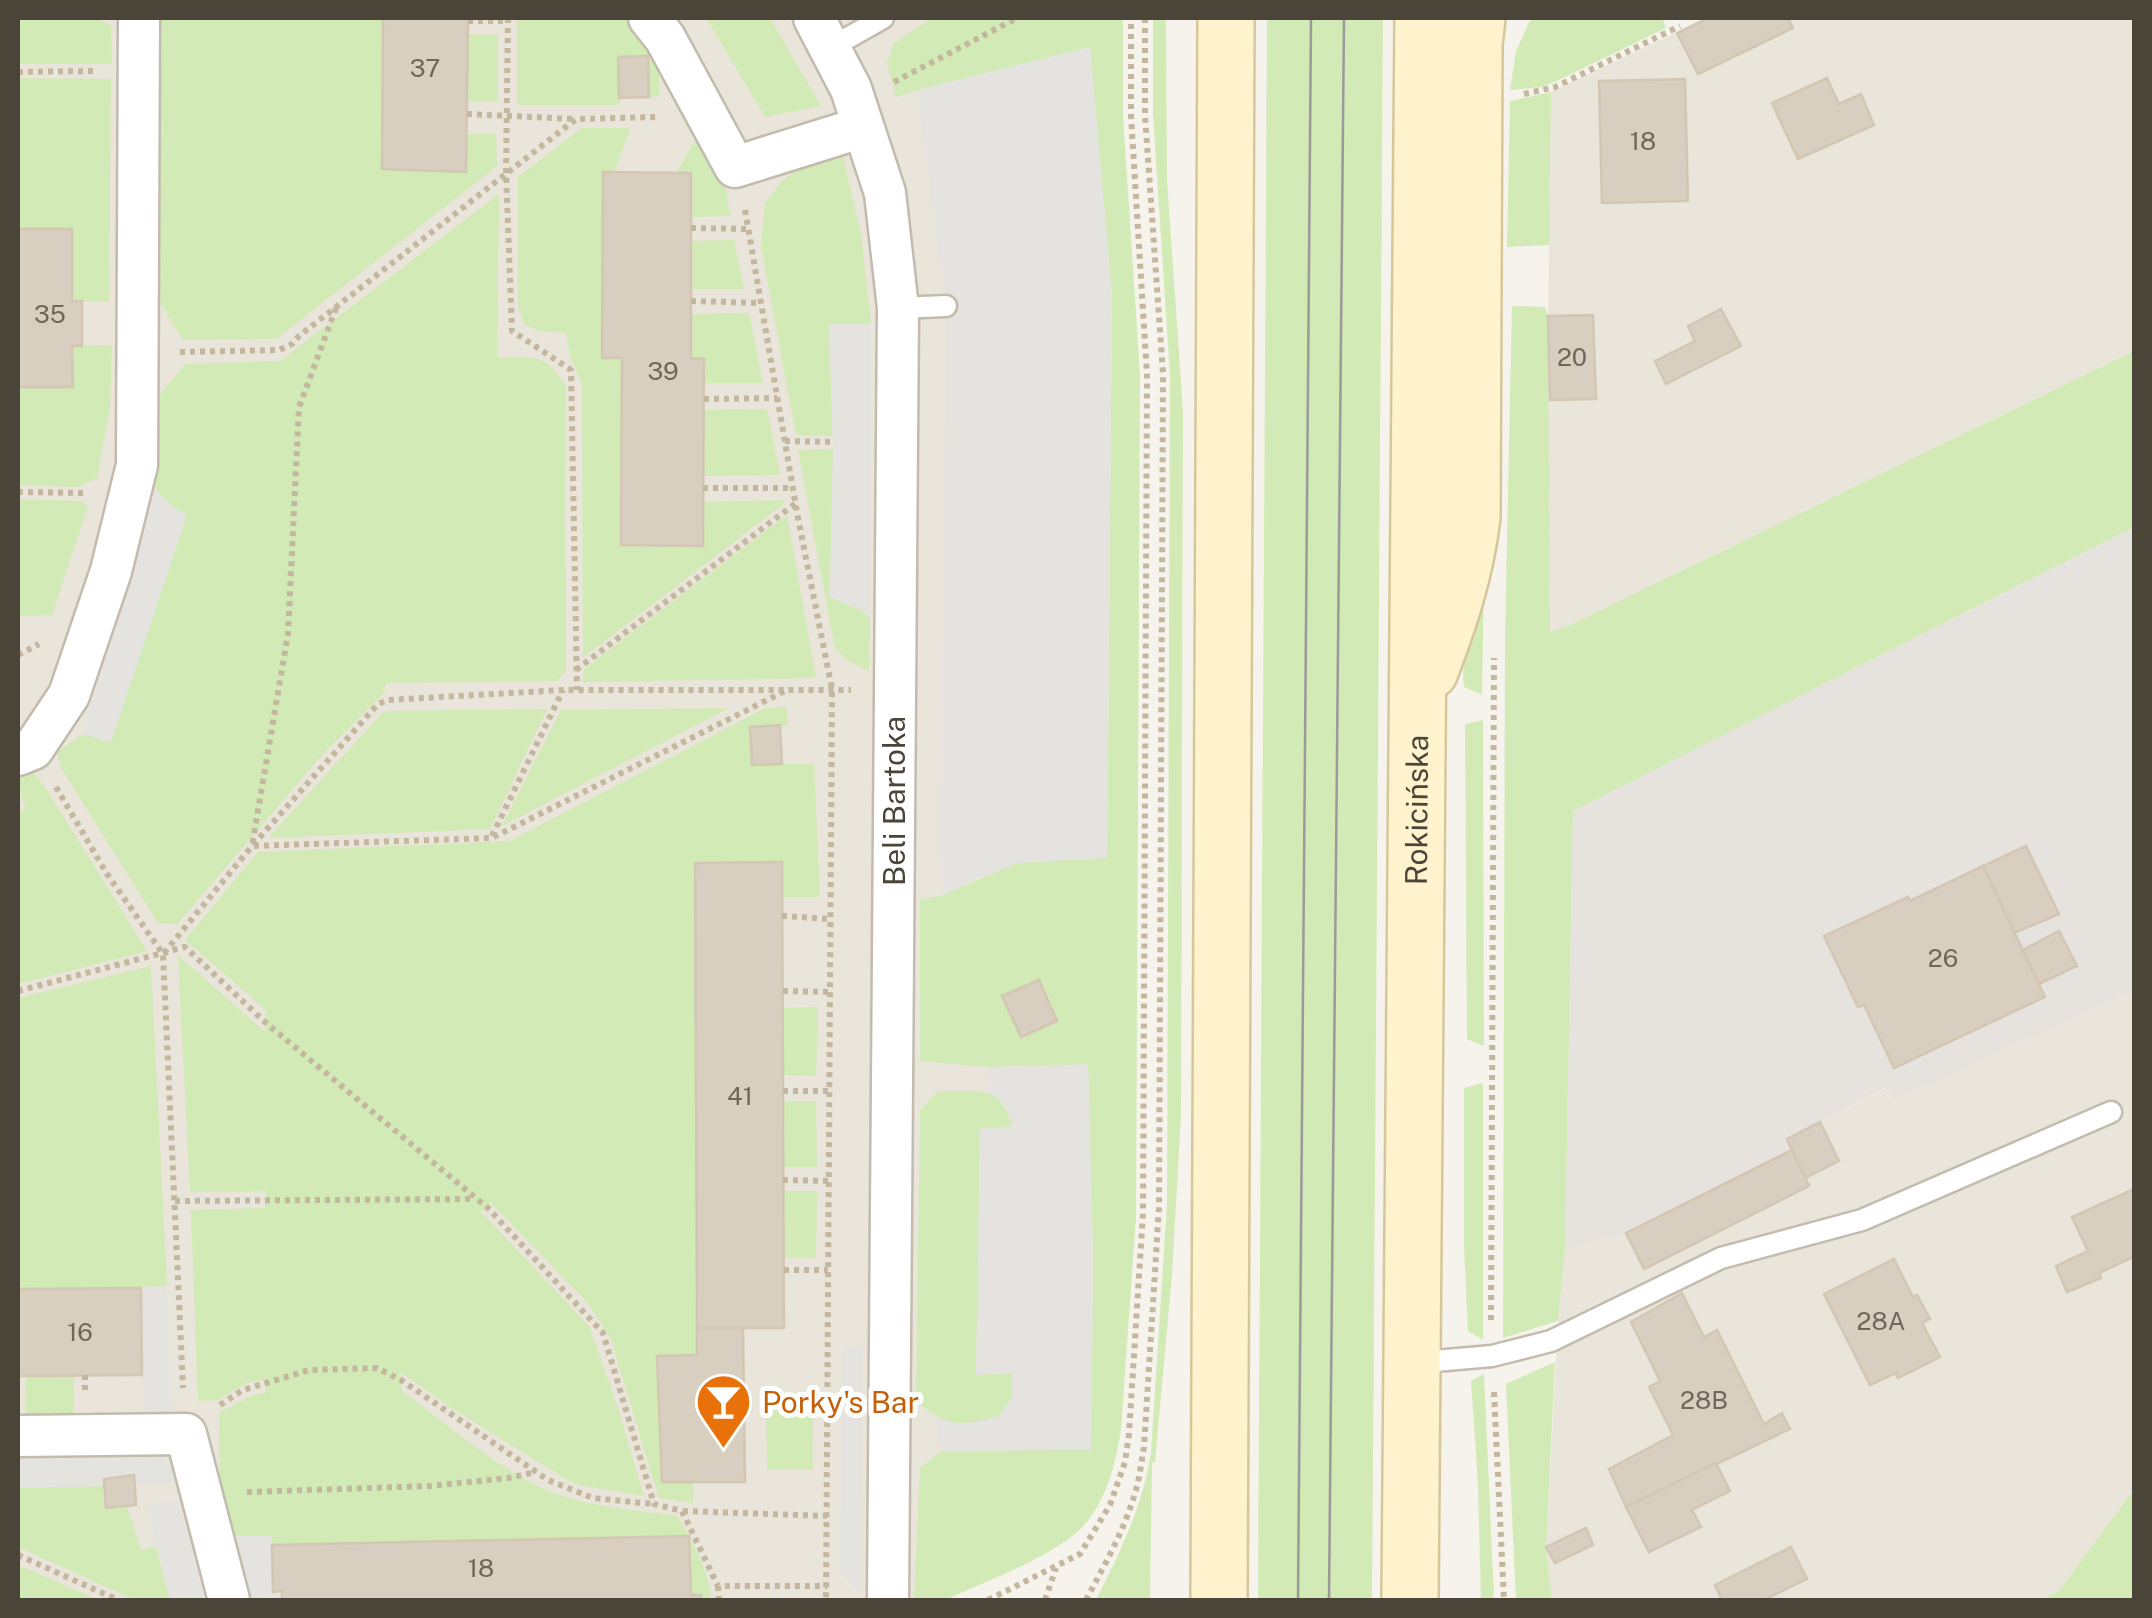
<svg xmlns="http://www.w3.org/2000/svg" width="2152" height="1618" font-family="'Public Sans',sans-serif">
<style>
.residential{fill:#eae5da}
.industrial{fill:#e6e2dd}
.green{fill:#d2eab5;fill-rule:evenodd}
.parking{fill:#e5e3e0}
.building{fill:#d8cfc1;stroke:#d3c7b4;stroke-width:2.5}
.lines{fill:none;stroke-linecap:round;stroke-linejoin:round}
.lane-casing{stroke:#c2bbae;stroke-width:25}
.street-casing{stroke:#c2bbae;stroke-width:45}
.secondary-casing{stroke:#d6c79b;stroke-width:60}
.path{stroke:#c4b79f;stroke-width:6;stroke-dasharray:5 5;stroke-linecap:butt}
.lane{stroke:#fff;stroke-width:20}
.street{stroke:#fff;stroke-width:40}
.secondary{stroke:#fff3cd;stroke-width:55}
.tram{stroke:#9a9a9a;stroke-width:2.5}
.labels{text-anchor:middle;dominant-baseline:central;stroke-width:10;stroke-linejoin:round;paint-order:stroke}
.number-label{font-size:25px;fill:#6e675b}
.street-label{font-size:30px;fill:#4b4439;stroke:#fff}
.food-label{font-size:30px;fill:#c56008;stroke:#fff;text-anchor:start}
</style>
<rect width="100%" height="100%" fill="#f6f3ec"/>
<g class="residential">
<path d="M18,18h1094l-12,1443 -164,139h-918z"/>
<path d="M1706,18h428v333l-564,274 -20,7 -2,-316 3,-224z"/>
<path d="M2134,991v498l-75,102 -19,9h-488l-6,-53 12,-226 7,-72 61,-16 161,-94 100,-52 7,13z"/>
</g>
<path class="industrial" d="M2134,527v464l-240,110 -8,-14 -98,52 4,11 -166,83 -61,16 8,-438z"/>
<g class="green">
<path d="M18,18h79l14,8 1,38h-94z"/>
<path d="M157,18h226l-1,151 84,3 1,-38h29l1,32 -221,173 -93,1 -23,-37 -4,-57z"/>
<path d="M517,18h115l27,33v45l-10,1 -1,-41 -30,1 2,48h-103z"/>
<path d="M706,18h64l51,88 -56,11z"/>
<path d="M932,18h191v98l17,259 -4,842 -15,212c-5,33 -13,67 -35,94 -27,32 -98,57 -136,75v2h-36l6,-132 21,-17 150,-2 2,-188 -5,-196 -100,2 -68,-6v-161l23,-5 74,-32 90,-6 5,-561 -22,-248 -172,42 -22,7 -9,-35 7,-19zM1039,980l18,41 -36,16 -19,-40z"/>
<path d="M1153,18h13l1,162 16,231 -2,704 -9,160 -17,187 -3,1 -2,137h-54c24,-48 47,-94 55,-148l16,-248 3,-829 -17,-260z"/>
<path d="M1267,18h116l-11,1582h-114z"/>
<path d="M1531,18h136l-4,2 3,8 -109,53 -16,6 -31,3 6,-39z"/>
<path d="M468,34l30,1v66l-31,1z"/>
<path d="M18,78l93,1 -2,223 -37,-1 -1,-72h-53z"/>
<path d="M1551,92l-2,153 -42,2 3,-146z"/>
<path d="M582,128h49l-17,44 -11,1 -1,184 20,1 -1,187 82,1v-44l82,-2 -3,5 -199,153 -1,-274 -12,-28 -4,-23 -27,-2 -15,-7 -6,-18v-129z"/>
<path d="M701,131l23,43 6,42 -38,1 -1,-43 -15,-1z"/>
<path d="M830,154l13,2 18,78 10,90 -42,1 4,111 -37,-1 -35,-189 4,-43 16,-21 26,-21z"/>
<path d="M499,194l-2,163c37,2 44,-7 68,27l1,286 -9,11 -171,2 -1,9 -63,63 -145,169 -19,-1 -97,-155 -4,-16 25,-18 29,7 76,-226 -15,-8 -18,-20 2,-88 29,-35 95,-3z"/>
<path d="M734,240l10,49h-53l1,-48z"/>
<path d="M1512,306l33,1 3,9 2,316 20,-7 564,-274v176l-561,284 -8,438 -7,72 -55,17 2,-703z"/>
<path d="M749,313l14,70h-59v-24l-13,-1v-44z"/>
<path d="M112,345l-2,63 -13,70 -19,9 -60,-2v-98h54v-41z"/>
<path d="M767,409l13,66 -77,1 1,-66z"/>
<path d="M833,449l-3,148 33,14 7,7 -1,53 -20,-10 -14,-12 -37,-199z"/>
<path d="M18,499l64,2 6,5 -36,109 -34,1z"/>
<path d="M787,515l29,163 -234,4 2,-13z"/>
<path d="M1484,572l-2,123 -18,-8c-4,-33 13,-82 20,-115z"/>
<path d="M786,707l2,19 -37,1 1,37h62l6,133h-38v-35l-87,1 2,492 -35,127h31v21l-34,-5 -49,-161 -22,-34 -98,-101 -1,7 -9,2 109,115 27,76 28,94 -70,-12 -124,-77 -49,-35 1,19c43,32 85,69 132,93 43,23 97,25 143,32 14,22 34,59 34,84h-10v-5h-10l-2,-59 -417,9v-8l-52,-1 -11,-42 11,-13 -1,-68 31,-17 15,-3v-13l-16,2 -31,18 -20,1 -7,-191 74,-2 1,-17 -76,1 -12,-237 87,77 1,-22 -81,-70 73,-88 252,-11 256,-133z"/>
<path d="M729,708l-227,118 59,-116z"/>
<path d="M547,709l-57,120 -222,9 116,-127z"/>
<path d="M1483,720l1,326 -17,-7 -2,-315z"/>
<path d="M27,765l18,22 102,164 -129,33v-172l8,-4 -8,-20v-18z"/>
<path d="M151,966l16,320 -149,7v-295z"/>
<path d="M818,1007l-2,69 -33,-1v-67z"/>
<path d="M1483,1083v257l-15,-9 -4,-85v-158z"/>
<path d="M938,1091c40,1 62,-9 75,36l-33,2 -4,245 37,-1 -1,24 -14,20c-41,9 -47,11 -82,-15l4,-291z"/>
<path d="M783,1101h33l1,66h-34z"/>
<path d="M783,1191h34l-1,67 -33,-1z"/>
<path d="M1555,1362l-9,185 6,53h-36l-10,-216z"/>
<path d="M1484,1374l10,226h-13l-3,-116 -7,-103z"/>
<path d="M74,1375l-1,45 -48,2 1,-46z"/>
<path d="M766,1392l46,1 1,77 -46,-1z"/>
<path d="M104,1486l3,22 20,-2 14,44 15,-4 14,54h-35l-117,-53v-59z"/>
<path d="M2134,1489v111h-93l18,-9z"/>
<path d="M18,1565l81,35h-81z"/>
</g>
<g class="parking">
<path d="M1090,47l22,249 -5,562 -90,5 -39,15 -35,17 -3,-45 6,-544 -29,-216z"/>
<path d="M829,324h42l-1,294 -7,-7 -33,-14 3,-148z"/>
<path d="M154,487l18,20 15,7 -76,228 -29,-8 69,-223z"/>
<path d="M1088,1064l5,197 -2,189 -150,1 -4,-33 25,7 36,-8 14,-20v-24l-36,2 4,-246 33,-3 -7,-21 -16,-12 -2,-26z"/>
<path d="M167,1286l5,131 -29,1 -2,-130z"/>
<path d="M843,1347h19l-2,247 -20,-21z"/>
<path d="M18,1448l133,2 20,17 6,16 -42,2 -2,-10 -28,3 -1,8 -86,2z"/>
<path d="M181,1500l26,100h-37l-23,-96z"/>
<path d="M220,1536h52l1,64h-37z"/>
</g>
<g class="building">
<path d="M383,18h85l-2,154 -84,-3z"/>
<path d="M1708,18h80l5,10 -95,46 -21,-41z"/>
<path d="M648,56l1,41 -30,1 -1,-41z"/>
<path d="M1827,78l12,26 22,-10 13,31 -76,34 -26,-56z"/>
<path d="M1685,79l3,122 -86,2 -3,-122z"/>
<path d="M603,172l88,1v185l13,1 -1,187 -82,-1 1,-187h-20z"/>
<path d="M18,229h54v72h10v45h-10l1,41h-55z"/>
<path d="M1721,309l20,37 -75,38 -11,-23 40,-20 -7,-15z"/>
<path d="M1593,315l3,84 -46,1 -2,-84z"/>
<path d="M780,725l2,39 -30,1 -2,-38z"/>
<path d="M2026,846l33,68 -45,19 -31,-67z"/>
<path d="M782,862l2,466h-87l-2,-465z"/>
<path d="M1983,866l62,131 -151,71 -30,-63 -6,2 -34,-71 84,-39 2,4z"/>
<path d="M2059,931l18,35 -38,18 -16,-34z"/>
<path d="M1039,980l18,41 -36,16 -19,-41z"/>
<path d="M1820,1122l19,39 -34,17 -18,-39z"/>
<path d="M1792,1150l17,36 -165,83 -18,-36z"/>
<path d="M2134,1189v71l-1,-3 -34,16 2,5 -34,14 -11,-26 32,-15 -16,-34z"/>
<path d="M1894,1259l19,38 4,-2 13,24 -8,4 18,34 -42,21 -2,-5 -26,12 -46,-91z"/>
<path d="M141,1288l1,87 -124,1v-87z"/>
<path d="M1682,1293l22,44 13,-7 47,94 18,-11 8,16 -164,78 -17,-38 64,-34 -24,-48 11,-6 -29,-59z"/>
<path d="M697,1328h46l2,154h-83l-5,-126 40,-1z"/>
<path d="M1716,1463l14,28 -38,19 9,17 -52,25 -23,-45z"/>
<path d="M134,1475l2,30 -30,3 -2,-29z"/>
<path d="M1586,1528l7,17 -38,18 -9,-16z"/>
<path d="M689,1536l2,59h10v5h-419v-9l-9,1 -1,-47z"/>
<path d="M1791,1547l16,32 -43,21h-42l-7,-15z"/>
</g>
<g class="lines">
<defs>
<g id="lane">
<path d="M830,48l53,-30"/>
<path d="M898,308l48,-2"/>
<path d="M1412,1363l80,-7 59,-15 170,-83 141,-38 249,-108"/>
</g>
<g id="street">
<path d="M649,18l16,20 70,129 128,-40"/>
<path d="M814,18l37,71 34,104 13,115 -10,1292"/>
<path d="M18,755l15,-6 36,-54 42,-124 26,-106 2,-447"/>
<path d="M18,1436l168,-2 43,166"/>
</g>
<g id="secondary">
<path d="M1430,671c20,-53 35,-97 42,-154l2,-473 3,-26"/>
<path d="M1219,1600l7,-1582"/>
<path id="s1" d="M1410,1600l13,-1582"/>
</g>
</defs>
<use href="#lane" class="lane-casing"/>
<use href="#street" class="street-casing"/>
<use href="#secondary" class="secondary-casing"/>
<g class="path">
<path d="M508,18l-2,155 6,158 59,39 6,320"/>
<path d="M468,21h40"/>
<path d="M18,72l78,-1"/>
<path d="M894,82l123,-64"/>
<path d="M1524,94l31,-7 125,-61"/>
<path d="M467,114l108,5"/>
<path d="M745,210l53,308 34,171 -6,911"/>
<path d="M691,228l57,1"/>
<path d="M691,301l70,2"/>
<path d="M336,308l-37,99 -11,227 -36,212 240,-8 297,-149"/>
<path d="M180,352l99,-2 13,-6 7,-8 277,-217 81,-2"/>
<path d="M704,399l73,-1"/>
<path d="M785,441l48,1"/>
<path d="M703,488h90"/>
<path d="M18,492l67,1"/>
<path d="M18,655l21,-11"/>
<path d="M576,670l220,-167"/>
<path d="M56,787l51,87 56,80 20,434"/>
<path d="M492,836l71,-146"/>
<path d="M782,916l49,3"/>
<path d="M164,953l88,-107 126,-142 10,-4 175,-10h288"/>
<path d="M18,991l167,-44 81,76 223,186 114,124 51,171 28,7 36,75h109"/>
<path d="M783,991l48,1"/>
<path d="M783,1091h47"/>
<path d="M783,1180l46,1"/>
<path d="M175,1201l298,-2"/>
<path d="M784,1270h44"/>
<path d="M1491,1320l3,-662"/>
<path d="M85,1390v-15"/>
<path d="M1494,1392l10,208"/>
<path d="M220,1405l23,-15 66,-20 68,-2 24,12 147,100 45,18 61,6"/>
<path d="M247,1492l183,-6 78,-8 28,-6"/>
<path d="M683,1511l144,5"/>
<path d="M18,1555l100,45"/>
<path d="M718,1586l1,14"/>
<path d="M988,1600l92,-46 30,-49 15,-43 4,-28 14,-221 4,-838 -16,-259v-98"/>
<path d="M1045,1600l11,-32"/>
<path d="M1086,1600c18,-34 38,-69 49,-107 5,-15 6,-31 9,-46l15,-240 4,-833 -18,-258v-98"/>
</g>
<use href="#lane" class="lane"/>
<use href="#street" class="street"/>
<use href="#secondary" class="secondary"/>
<g class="tram">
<path d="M1298,1600l13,-1582"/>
<path d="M1329,1600l15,-1582"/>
</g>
</g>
<defs>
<symbol id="bar-pin" viewBox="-11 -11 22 30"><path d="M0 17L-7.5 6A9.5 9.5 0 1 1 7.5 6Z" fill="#e8710a" stroke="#fff"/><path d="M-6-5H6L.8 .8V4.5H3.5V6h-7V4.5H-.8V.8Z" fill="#fff"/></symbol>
</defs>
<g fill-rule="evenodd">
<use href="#bar-pin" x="692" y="1370" width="63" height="86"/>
</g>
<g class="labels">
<g class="number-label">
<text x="425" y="68">37</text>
<text x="1643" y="141">18</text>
<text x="50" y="314">35</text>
<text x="1572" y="357">20</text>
<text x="663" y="371">39</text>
<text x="1943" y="958">26</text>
<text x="740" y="1096">41</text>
<text x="1881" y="1321">28A</text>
<text x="80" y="1332">16</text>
<text x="1704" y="1400">28B</text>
<text x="481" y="1568">18</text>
</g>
<g class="street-label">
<text transform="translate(894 801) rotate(-90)">Beli Bartoka</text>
<text stroke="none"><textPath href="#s1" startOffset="790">Rokicińska</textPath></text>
</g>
<g class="food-label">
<text x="762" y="1402">Porky's Bar</text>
</g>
</g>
<rect width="2152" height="1618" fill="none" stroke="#4b4439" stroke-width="40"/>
</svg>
